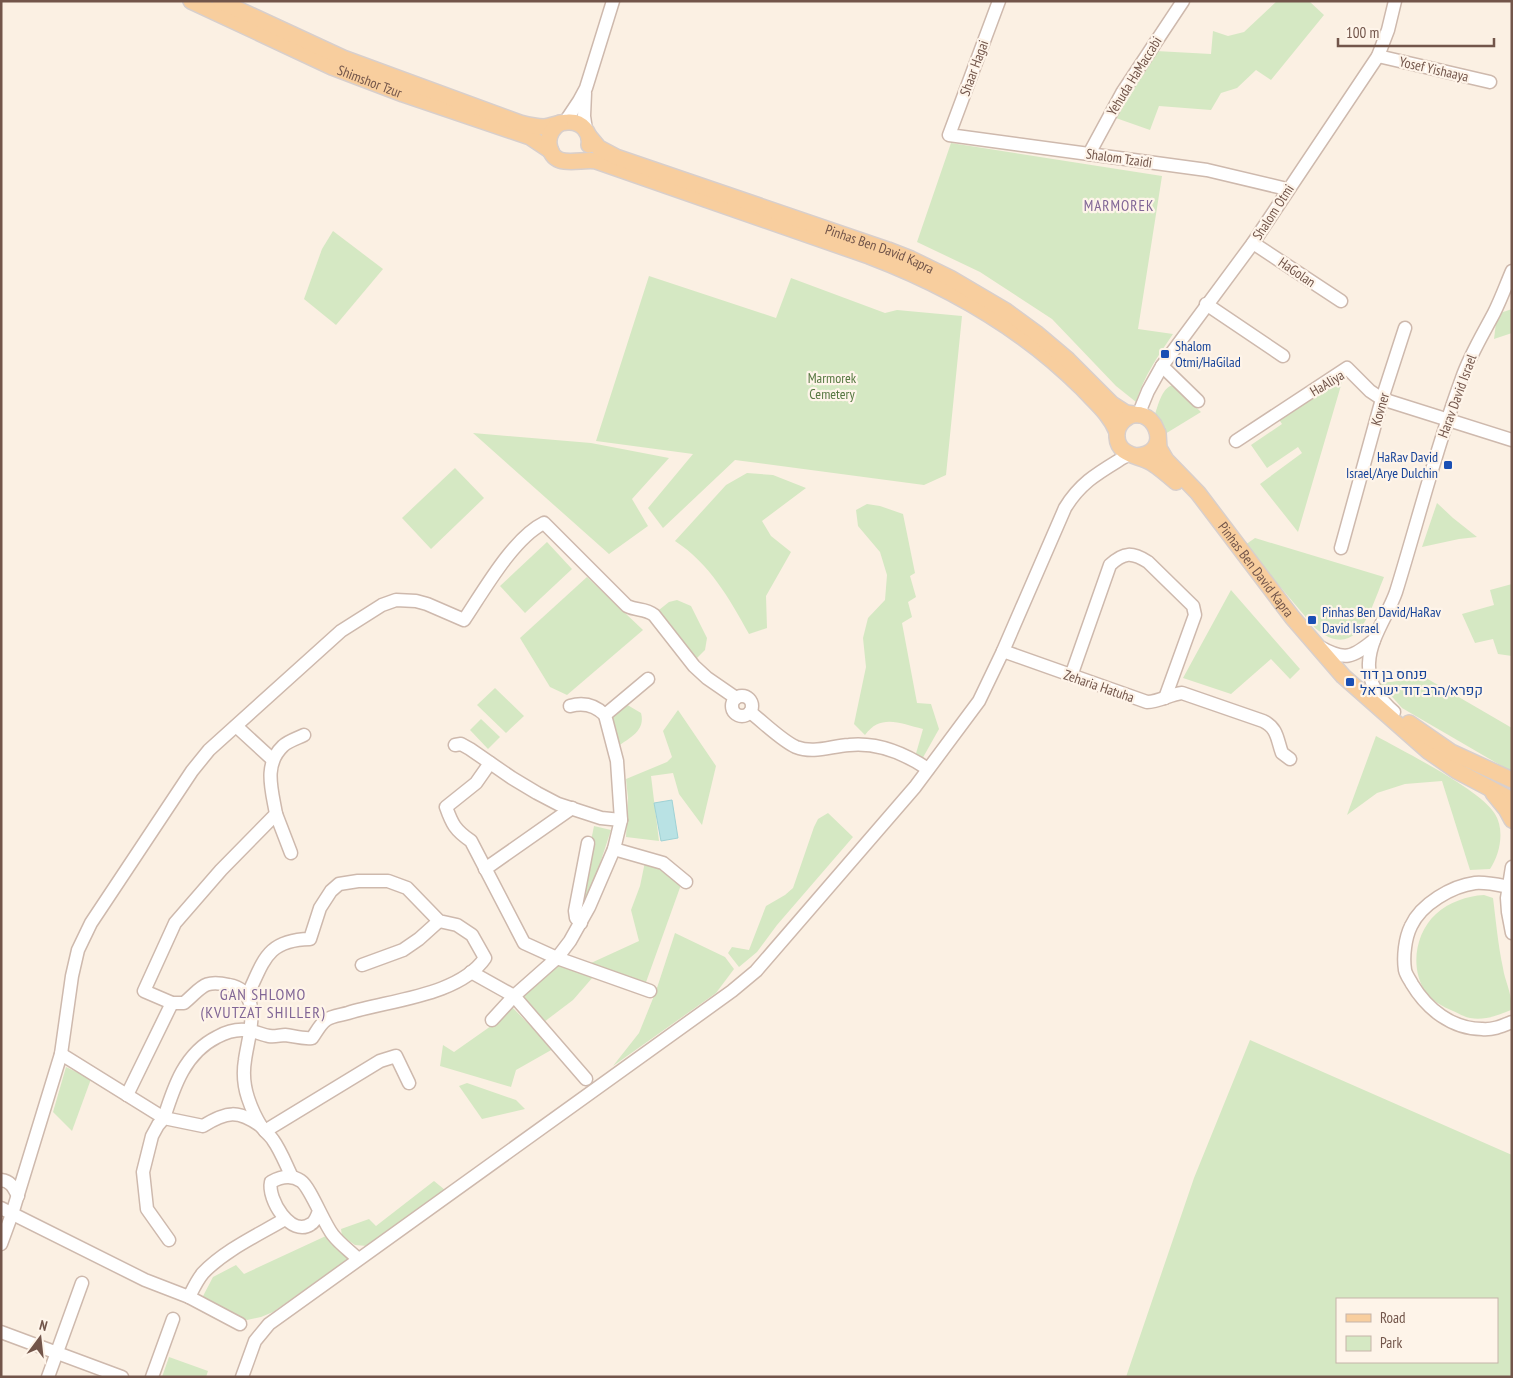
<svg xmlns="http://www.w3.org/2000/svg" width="1513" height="1378" font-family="'PT Sans Narrow',Heebo,sans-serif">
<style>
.green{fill:#d5e8c3;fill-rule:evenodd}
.water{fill:#b9e2e4;stroke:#9fd2d5}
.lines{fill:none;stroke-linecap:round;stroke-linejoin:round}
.minor-casing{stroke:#ceb9ad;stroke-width:15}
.major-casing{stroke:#d8cfcc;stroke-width:18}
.minor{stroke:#fff;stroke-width:12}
.major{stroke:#f8ce9e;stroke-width:15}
.transit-dot{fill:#1a4fb4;stroke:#fef4e9;stroke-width:2}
.labels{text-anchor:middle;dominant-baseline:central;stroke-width:4.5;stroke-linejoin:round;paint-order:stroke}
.street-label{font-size:14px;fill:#72554a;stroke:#fef4e9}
.transit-label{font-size:14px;fill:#164399;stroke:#fef4e9;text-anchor:start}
.park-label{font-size:14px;fill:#577842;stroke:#fef4e9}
.neighbourhood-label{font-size:15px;letter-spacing:1px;fill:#816696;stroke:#fef4e9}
.quarter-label{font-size:16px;letter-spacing:1px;fill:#816696;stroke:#fef4e9}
</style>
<rect width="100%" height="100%" fill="#fbf0e3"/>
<g class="green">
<path d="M1277,1h32l15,14 -53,65 -15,-10 -19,18 -16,5 -10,17 -52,-4 -9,24 -37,-13 43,-66 55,3 2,-23 15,5 16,-4z"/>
<path d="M951,143l211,33 -24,153 35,5c-15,22 -29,42 -37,68l-20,-16 -64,-67 -72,-47 -63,-30z"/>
<path d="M333,231l50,38 -47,56 -32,-26 18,-50z"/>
<path d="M649,276l127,42 15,-40 94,35 12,-3 65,6 -16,159 -22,10 -189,-25 -72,68 -15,-20 45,-54 -97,-13z"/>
<path d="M1512,309v24l-18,6 3,-25z"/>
<path d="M1340,377l2,5 -44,150 -38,-48 42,-31 -4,-6 -31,21 -16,-23 31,-21 -4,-6z"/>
<path d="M1173,385l28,27 -36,22 -11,-17c4,-10 7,-29 19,-32z"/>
<path d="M473,433l118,10 78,15 -37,41 16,27 -39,28z"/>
<path d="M455,468l29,30 -53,51 -29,-31z"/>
<path d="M747,473l26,2 33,13 -44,33 9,15 20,16 -25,44 1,32 -18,6c-20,-36 -39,-70 -74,-93l51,-56z"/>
<path d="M1437,503l16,15 24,19 -18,2 -37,8z"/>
<path d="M867,504l13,2 23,8 12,59 -5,3 6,21 -8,5 4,15 -10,6 15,80 14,1 8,25 -18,32 -6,-4 8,-28c-22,-5 -42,-16 -58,6l-11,-11 12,-57 -3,-29 5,-20 17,-18 2,-25 -7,-23 -22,-26 -2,-16z"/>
<path d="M1255,538l129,39c-13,31 -26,87 -69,51l-70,-83z"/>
<path d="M547,542l25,27 -47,44 -25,-27z"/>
<path d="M587,577l56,53 -76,65 -17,-8 -30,-49z"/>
<path d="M1512,584v72l-14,-2 -5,-15 -18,4 -13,-29 32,-9 -4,-15z"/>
<path d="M1231,590l69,79 -10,10 -19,-20 -40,35 -48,-16z"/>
<path d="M677,600l14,6 16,32 -2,12 -11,11 -36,-47 1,-4 10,-8z"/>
<path d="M1426,678l86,50v44l-110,-64 -22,-25z"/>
<path d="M495,688l29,28 -18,17 -29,-28z"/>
<path d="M624,703l17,10c5,18 -12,25 -24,34l-9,-30z"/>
<path d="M678,710l38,56 -14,59 -23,-31 -6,-21 -22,3 8,65 -33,-4 2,-39 -2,-19 41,-17 5,-5 -9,-26z"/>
<path d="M481,719l19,18 -12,12 -18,-19z"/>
<path d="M1376,736c27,15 105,54 119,78 10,16 5,40 -5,55l-20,1 -28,-89 -37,3 -28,9 -30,22z"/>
<path d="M828,813l25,24 -76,88 -20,27 -18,15 -11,-14 4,-6 17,3 17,-44 19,-11 8,-7 21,-61 4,-8z"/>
<path d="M594,826l17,4 -24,73 -5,8 -2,-15z"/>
<path d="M645,862l12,3 25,17 -37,103 -55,-18 1,-4 48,-22 -8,-31 9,-24z"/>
<path d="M1484,895l9,3c3,23 5,47 10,70 2,14 10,27 8,42 -12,5 -27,11 -41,8 -6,-1 -12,-5 -17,-7 -10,-4 -22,-11 -28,-20 -15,-23 -10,-58 11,-77 13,-12 31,-18 48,-19z"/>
<path d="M675,933l50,24 9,12 -18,24 -103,73 26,-33 17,-42z"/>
<path d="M558,964l35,13 -20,23 -29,22 -25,-25z"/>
<path d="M511,1006l42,43 -37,21 -5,17 -71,-21 3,-21 11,7 37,-26z"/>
<path d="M1250,1040l262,115v222h-386l68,-199zM1337,1299h160v63h-160z"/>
<path d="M66,1067l25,12 -19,52 -19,-19z"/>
<path d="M467,1083l49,17 9,9 -43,10 -23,-33z"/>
<path d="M434,1181l11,9 -78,56 -12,-1 -13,-9 -1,-7 28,-10 7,7z"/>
<path d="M328,1235l23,22 -78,55 -12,5 -14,3 -45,-22 11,-21 23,-12 8,9z"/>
<path d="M169,1357l39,14 -2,6h-44z"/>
</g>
<path class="water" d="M672,800l6,38 -17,3 -7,-38z"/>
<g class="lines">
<defs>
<g id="minor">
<path d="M999,1l-50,134 258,35 80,19"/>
<path d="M1378,56l112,26"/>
<path d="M585,93l-1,23 2,14"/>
<path d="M565,122l14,-21 7,-13 27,-87"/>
<path d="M1089,154l33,-61 61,-92"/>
<path d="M1253,243l88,58"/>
<path d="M1206,304l77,52"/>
<path d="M1162,366l36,35"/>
<path d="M1143,416l-2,-8 7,-17 14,-25 91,-123 125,-187 10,-26 7,-29"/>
<path d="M1236,441l111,-73 23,23 12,8 130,41"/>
<path d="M1341,548l41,-149 23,-71"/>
<path d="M1320,647c25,14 32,11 54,-7"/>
<path d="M1003,651l144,51c13,0 23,-8 35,-9l81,28c15,7 14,19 19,32l8,6"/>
<path d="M1071,676l39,-111c14,-13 22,-13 38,-3l45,44 2,9 -30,83"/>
<circle cx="742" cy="706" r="10"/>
<path d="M570,706c14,-4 25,-1 35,9"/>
<path d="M750,712c12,9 32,29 46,35 18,7 35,-1 53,-2 29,-3 55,8 79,24"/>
<path d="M1394,712c-15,-13 -26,-29 -25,-49 1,-25 19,-48 27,-71 22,-71 40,-144 66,-214 8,-23 21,-44 32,-65 7,-14 12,-28 18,-42"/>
<path d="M236,726l37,34"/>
<path d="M455,745l6,-1 9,5 42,29 25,15 21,11 43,14 20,2"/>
<path d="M490,763l-14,20 -30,24c6,17 9,23 25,34l53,102 33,15 93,33"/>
<path d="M276,814l15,39"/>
<path d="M614,849l49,14 23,19"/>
<path d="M1512,867l-5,31 1,14 4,21"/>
<path d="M485,869l87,-61"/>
<path d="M1509,887c-10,-2 -23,-5 -34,-4 -23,3 -54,21 -64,43 -6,12 -8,31 -6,44 1,5 5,10 7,14 15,25 40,45 70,45 11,1 20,-3 30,-7"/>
<path d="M581,923l-5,-5 -1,-7 13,-68"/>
<path d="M362,965l41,-15 16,-11 20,-18"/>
<path d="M471,972l43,24 72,83"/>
<path d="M492,1020l22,-24 43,-38 13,-17 19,-34 25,-58 7,-29 -4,-59 -12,-46 43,-36"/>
<path d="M61,1054l103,64c10,-32 21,-65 53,-81 11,-6 22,-9 34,-6 6,1 12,4 18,5 6,1 11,-1 16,-1 9,1 17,4 27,3 4,-5 8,-14 14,-18 5,-4 15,-5 22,-7 41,-13 111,-17 137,-55l-13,-23 -15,-10 -18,-4 -32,-33 -19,-7h-30l-19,3 -8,7 -11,17 -10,31c-44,1 -46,22 -63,57"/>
<path d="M127,1095l45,-92"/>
<path d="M265,1131l115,-70 16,-5 13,27"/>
<path d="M292,1177c-6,-12 -11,-26 -19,-37 -3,-5 -9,-9 -12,-14 -5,-8 -10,-19 -13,-28 -4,-12 -5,-26 -3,-38 3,-24 20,-68 -16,-75 -26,-6 -27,3 -45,18h-12l-28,-12 31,-68 46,-53 55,-56c-4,-24 -13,-49 7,-68 5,-5 15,-8 21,-11"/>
<path d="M1,1180c10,1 13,8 17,16"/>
<path d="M1,1208l144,72 44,17c4,-8 8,-17 14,-24 22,-23 55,-38 82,-54"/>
<path d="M319,1211c-2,5 -4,11 -8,13 -20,14 -44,-25 -40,-42 9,-5 20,-8 30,-1 9,6 23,43 32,54 7,9 17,16 25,24"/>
<path d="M169,1240l-22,-31 -4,-37 9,-36 6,-11 6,-7 39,8c24,-15 35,-16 58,0"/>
<path d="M1,1244l11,-30 49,-160 11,-78 6,-26 13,-27 101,-152 17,-21 132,-119 41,-26 14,-5 20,1 11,3 37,16c19,-28 49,-82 80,-97l83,83c10,5 18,2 27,9l40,51 13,12 29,20"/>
<path d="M189,1297l51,27"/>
<path d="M1,1332l121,45"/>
<path d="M48,1377l34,-94"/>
<path d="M152,1377l21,-58"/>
<path d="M242,1377l13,-36 14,-17 463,-333 24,-20 159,-184 64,-86 24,-50 62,-143c17,-28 37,-37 64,-54"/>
</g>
<g id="major">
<path id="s1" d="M191,1l141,66 71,27 127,43 21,14"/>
<path d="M220,1l123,57 177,65c8,2 16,4 24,4 9,-1 16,-5 24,-5 14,-1 23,11 21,23"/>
<path d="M560,123c-7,5 -12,12 -11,21 3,27 31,14 47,17l273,95c79,30 153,72 213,132 13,14 28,26 35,44"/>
<path id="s2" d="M589,136l10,12 17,9 272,93 23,9 39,19 56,33 30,22 32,27 44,44 14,9 14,2"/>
<path id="s3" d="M1158,433l1,15 7,12 32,33 94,124 51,59 85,75 29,20 55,29"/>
<path d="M1135,456c43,-1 17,-59 -11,-36 -4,4 -8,10 -7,17 1,19 22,18 35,26 8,5 16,12 24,19"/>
<path d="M1409,723l42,29 61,28"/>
<path d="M1493,793l13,16 6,11"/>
</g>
</defs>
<use href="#minor" class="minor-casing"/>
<use href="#major" class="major-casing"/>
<use href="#minor" class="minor"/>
<use href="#major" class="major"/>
</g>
<g class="transit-dot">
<rect x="1160" y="349" width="10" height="10" rx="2.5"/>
<rect x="1443" y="460" width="10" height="10" rx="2.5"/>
<rect x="1307" y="615" width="10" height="10" rx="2.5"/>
<rect x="1345" y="677" width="10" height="10" rx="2.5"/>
</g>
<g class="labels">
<g class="street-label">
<text transform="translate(974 68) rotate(-70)">Shaar Hagai</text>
<text transform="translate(1434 69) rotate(13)">Yosef Yishaaya</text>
<text transform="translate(1134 76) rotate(-58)">Yehuda HaMaccabi</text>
<text stroke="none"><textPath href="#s1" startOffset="196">Shimshor Tzur</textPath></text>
<text transform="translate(1119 158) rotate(8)">Shalom Tzaidi</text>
<text transform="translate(1273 212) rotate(-57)">Shalom Otmi</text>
<text stroke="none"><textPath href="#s2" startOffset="314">Pinhas Ben David Kapra</textPath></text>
<text transform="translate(1297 272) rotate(34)">HaGolan</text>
<text transform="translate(1327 383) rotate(-31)">HaAliya</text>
<text transform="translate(1457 396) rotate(-70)">Harav David Israel</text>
<text transform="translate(1380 409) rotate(-74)">Kovner</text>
<text stroke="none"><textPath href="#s3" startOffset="171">Pinhas Ben David Kapra</textPath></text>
<text transform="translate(1099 686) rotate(19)">Zeharia Hatuha</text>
</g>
<g class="transit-label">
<text x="1175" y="346">Shalom<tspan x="1175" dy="16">Otmi/HaGilad</tspan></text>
<text x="1438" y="457" text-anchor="end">HaRav David<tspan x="1438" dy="16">Israel/Arye Dulchin</tspan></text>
<text x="1322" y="612">Pinhas Ben David/HaRav<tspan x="1322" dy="16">David Israel</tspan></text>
<text x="1360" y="674">פנחס בן דוד<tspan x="1360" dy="16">קפרא/הרב דוד ישראל</tspan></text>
</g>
<g class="park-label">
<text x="832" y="378">Marmorek<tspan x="832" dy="16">Cemetery</tspan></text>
</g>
<g class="neighbourhood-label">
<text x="1119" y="205">MARMOREK</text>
</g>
<g class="quarter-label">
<text x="263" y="994">GAN SHLOMO<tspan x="263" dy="18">(KVUTZAT SHILLER)</tspan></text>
</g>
</g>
<rect width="1513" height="1378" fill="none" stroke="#72554a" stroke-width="5"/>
<rect x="1336" y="1298" width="162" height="65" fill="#fef4e9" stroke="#c6b4a9"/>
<rect x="1346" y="1314" width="25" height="8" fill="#f8ce9e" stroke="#c6b4a9"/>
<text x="1380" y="1323" font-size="15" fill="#72554a">Road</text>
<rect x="1346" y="1336" width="25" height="15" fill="#d5e8c3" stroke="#c6b4a9"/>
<text x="1380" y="1348" font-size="15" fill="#72554a">Park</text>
<g transform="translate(40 1338) rotate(15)" stroke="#fef4e9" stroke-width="4" paint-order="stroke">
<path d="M0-4L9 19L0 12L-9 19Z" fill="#72554a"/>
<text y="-8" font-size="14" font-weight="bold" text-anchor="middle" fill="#72554a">N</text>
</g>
<path d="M1338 38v8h156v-8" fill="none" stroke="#72554a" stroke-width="2.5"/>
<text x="1346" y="38" font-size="15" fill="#72554a" stroke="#fef4e9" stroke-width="4" paint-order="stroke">100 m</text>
</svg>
